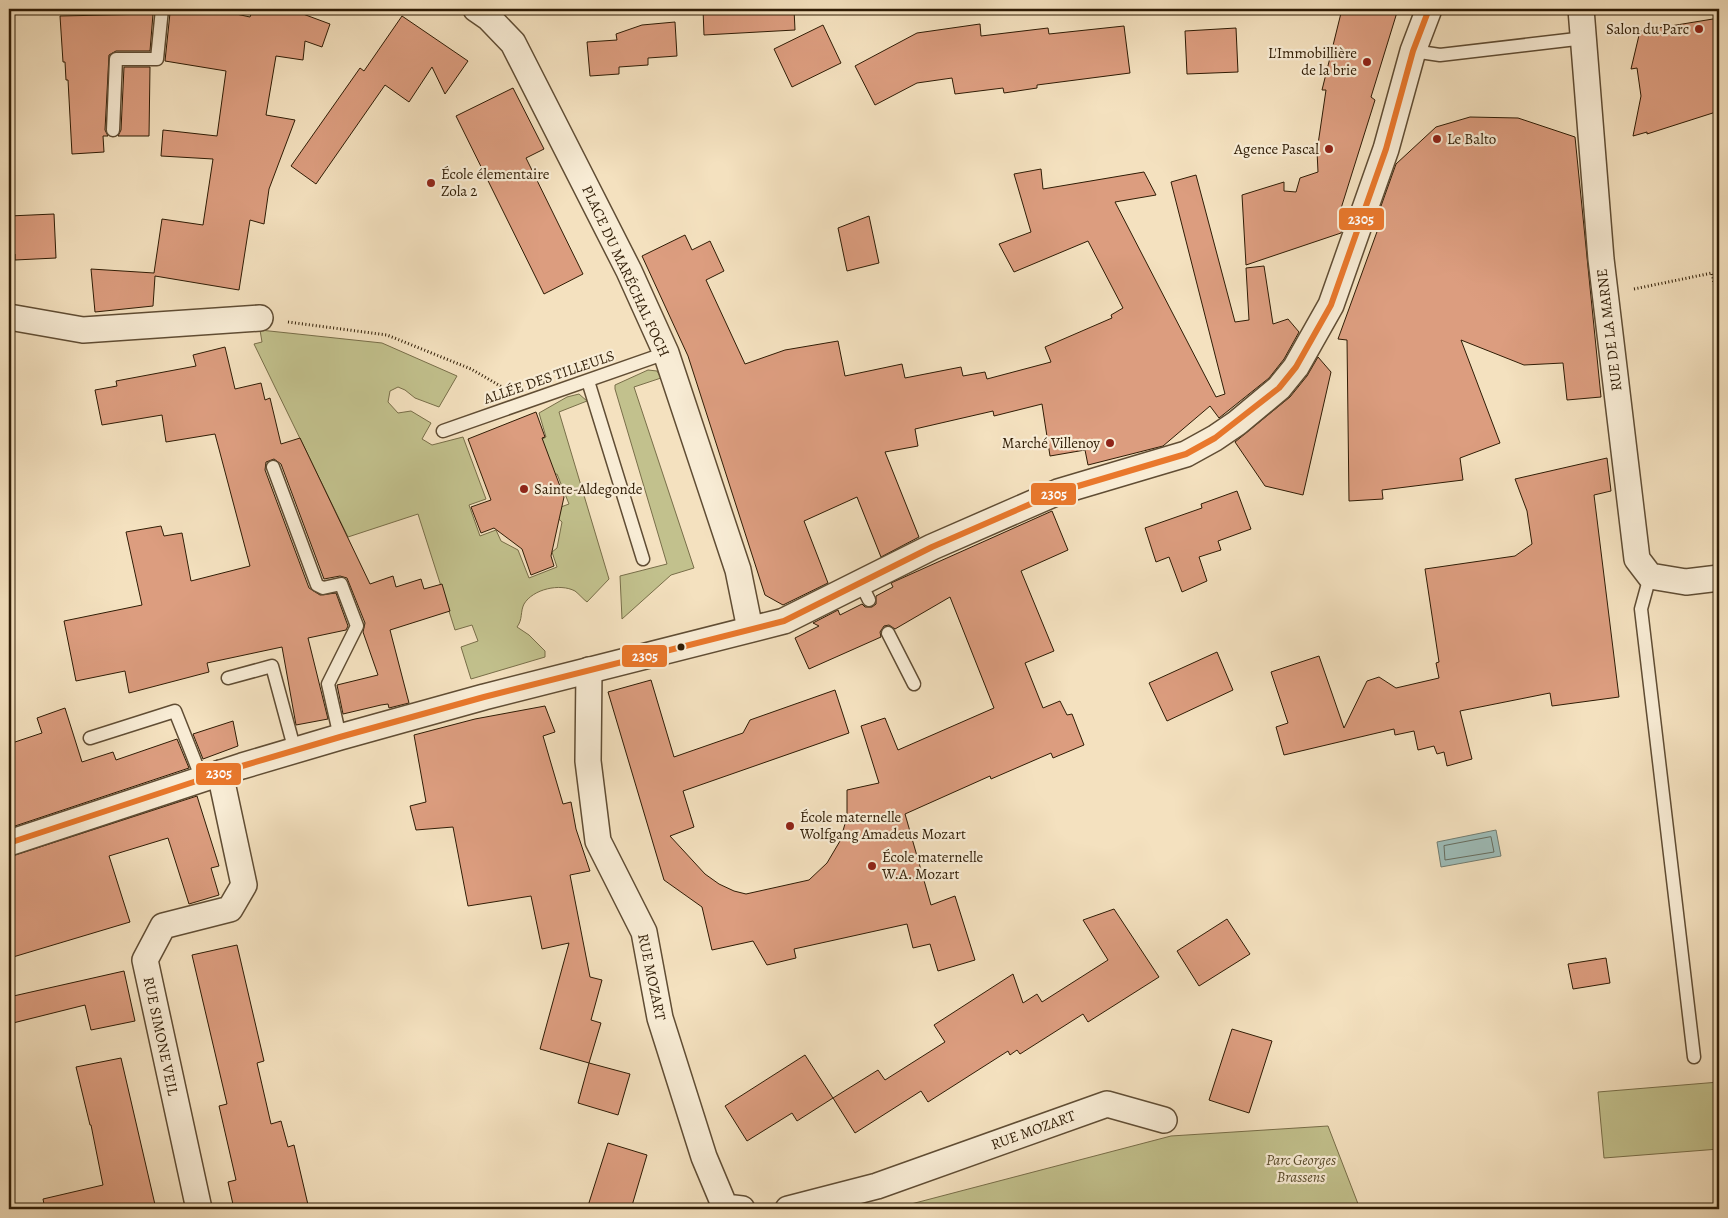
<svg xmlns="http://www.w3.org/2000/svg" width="1728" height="1218" font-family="Alegreya,serif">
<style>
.green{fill:#c2c18d;stroke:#786e49}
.water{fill:#9dbcb8;stroke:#717c70}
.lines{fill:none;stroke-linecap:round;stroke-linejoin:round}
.shore{stroke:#666c5e;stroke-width:1}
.building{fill:#dc9d7f;stroke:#2f1c05}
.lane-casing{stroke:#604d34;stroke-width:15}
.street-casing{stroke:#604d34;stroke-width:28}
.path{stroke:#2f1c05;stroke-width:3;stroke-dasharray:1 2.5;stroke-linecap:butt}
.lane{stroke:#f8ecd5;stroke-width:12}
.street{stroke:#f8ecd5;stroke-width:25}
.bus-1-casing{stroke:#f8ecd5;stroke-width:10}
.bus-1{stroke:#e9782c;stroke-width:6}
.poi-dot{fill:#8f2418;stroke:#f8ecd5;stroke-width:2}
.bus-dot{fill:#2f1c05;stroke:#f8ecd5;stroke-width:2}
.labels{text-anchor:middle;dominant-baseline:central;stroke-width:4.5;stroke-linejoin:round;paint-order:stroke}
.poi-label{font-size:15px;fill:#2f1c05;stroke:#f8ecd5;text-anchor:start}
.street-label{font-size:15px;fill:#2f1c05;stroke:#f8ecd5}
.park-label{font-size:15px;font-style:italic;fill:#5b4e2e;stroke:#f8ecd5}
.line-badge{stroke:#f8ecd5;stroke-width:2}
.badge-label{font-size:14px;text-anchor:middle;font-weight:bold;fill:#fff}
</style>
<rect width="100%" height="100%" fill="#f4e1bf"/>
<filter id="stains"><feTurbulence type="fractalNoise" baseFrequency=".004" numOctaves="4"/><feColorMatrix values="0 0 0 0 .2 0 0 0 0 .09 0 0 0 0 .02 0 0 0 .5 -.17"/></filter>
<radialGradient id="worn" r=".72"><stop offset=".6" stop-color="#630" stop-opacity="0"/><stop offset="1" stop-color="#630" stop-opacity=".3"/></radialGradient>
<g class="green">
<path d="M260,330l122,13 75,33 -18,31 -24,-9 -10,-8 -7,-3 -8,4 -2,11 10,11 13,-2 20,12 -9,16 10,6 31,-8 23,62 -17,6 11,31 16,-6 5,11 17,9 11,28 28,-11 -5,-15 5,-4 5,-26 -12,-11 19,-7 -12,-30 -6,1 -12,-34 7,-4 -7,-24 28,-16 12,-3 8,7 -28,11 50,167 -22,23c-4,-3 -8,-8 -12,-11 -15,-8 -42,-2 -51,13 -4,8 -1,15 -7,23l12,8 16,16v6l-74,22 -10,-32 17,-6 -6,-16 -17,5 -37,-116 -70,23 -94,-193 8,-2z"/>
<path d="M648,370l9,1 4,7 -27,9 60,181 -23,7 -49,44 -2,-43 47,-12 -52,-175v-4z"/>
<path d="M1719,1082v67l-115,9 -6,-66z"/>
<path d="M1328,1126l32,83h-468l279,-73z"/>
</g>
<path class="water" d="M1496,830l5,26 -60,11 -4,-25z"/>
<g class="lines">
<path class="shore" d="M1491,837l3,15 -49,8 -1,-14z"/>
</g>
<g class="building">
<path d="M173,9h40l37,8 3,-8h24l26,5 27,10 -8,23 -17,-6 -2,19 -27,-4 -10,59 29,5 -26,69 -5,35 -14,-4 -11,70 -84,-14 -2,30 -58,6 -4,-43 63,4 8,-54 41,6 10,-66 -52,-3 2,-26 54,6 9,-65 -61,-10 5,-48h2z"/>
<path d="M703,9h91l1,21 -91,5z"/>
<path d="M1342,9h56l-27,88 4,3 -37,118 12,-11 -9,26 -95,32 -4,-70 42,-13v9l12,1 4,-14 18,-6 -1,-21 9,-61h-4z"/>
<path d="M153,14l-3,37h-34l-7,4 -4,75 3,6h-5l1,16 -32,2 -4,-74h-2l-1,-18h-2l-3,-46z"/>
<path d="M402,16l66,45 -23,33 -13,-27 -23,35 -24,-17 -69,99 -25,-18 69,-98 4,3z"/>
<path d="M1719,18v93l-72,23v-2l-14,4 8,-40 -4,-28 -6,1 9,-38z"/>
<path d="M675,22l2,34 -29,2v7l-29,2v7l-29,2 -3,-34 30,-2 -1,-6 26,-9z"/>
<path d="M980,24l1,12 67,-8 1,6 75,-8 6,47 -93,12v3l-33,5 -1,-5 -48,6 -3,-16 -35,5 -42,22 -20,-39 62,-33z"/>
<path d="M823,25l18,38 -49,24 -18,-38z"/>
<path d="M1236,28l2,44 -51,2 -2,-43z"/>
<path d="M124,67h26l-1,69h-31l3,-6z"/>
<path d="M513,88l31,61 -18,9 57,116 -39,20 -88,-178z"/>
<path d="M1470,117l48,1 57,19 26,260 -34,3 -4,-37 -39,2 -63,-25 39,103 -40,15 3,22 -81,10 1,9 -34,2 -2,-161 -9,-1 44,-121 -6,2 20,-56 40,-37z"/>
<path d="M1041,169l2,20 101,-17 12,23 -41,7 101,195 9,-3 -54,-212 25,-7 39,147 14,-2 -3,-52 18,-2 9,58 15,-5 11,13 -15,27 -15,19 -50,40 -9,-12 -47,40 -75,19 -3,-15 -35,6 -8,-52 -48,12 -1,-5 -78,18 3,17 -33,6 34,85 -38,20 -24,-60 -53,24 24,62 -45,22 -18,-10 -77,-239 -46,-100 43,-21 7,15 18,-9 14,30 -18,9 39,84 40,-14 53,-9 7,35 57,-12 3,14 56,-11 2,9 22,-4 2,7 64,-17 -6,-15 67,-29 -1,-3 12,-7 -35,-67 -74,31 -15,-28 32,-12 -17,-58z"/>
<path d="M54,214l2,44 -41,2v-6h-6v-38z"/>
<path d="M869,216l10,47 -32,8 -9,-43z"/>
<path d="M225,347l10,42 26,-6 4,17 5,-2 11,46 19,-6 70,146 23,-8 3,11 25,-8 3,10 18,-5 8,27 -60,19 19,73 -20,5 -1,-4 -7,1 -38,9 -6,-29 41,-10 -15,-43 2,-9 -18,-45 -7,-2 -16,3 -43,-115 -7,-5 -8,3 -1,8 44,118 11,7 16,-2 12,33 -2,4 -38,8 20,81 -32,6 -14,-78 -75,16 2,9 -80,21 -4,-22 -49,10 -12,-60 78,-16 -16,-73 35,-6 3,10 18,-3 9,48 59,-15 -35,-132 -49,8 -4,-27 -60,10 -7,-35 22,-4 -1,-5 80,-15 -3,-11z"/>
<path d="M1318,357l13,15 -28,123 -38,-9 -30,-44 55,-45 17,-21z"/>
<path d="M536,412l9,25 -3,1 22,59 -13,59 3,10 -23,9 -9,-26 -28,-21 -13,5 -10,-26 20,-7 -23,-61z"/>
<path d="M1607,458l4,33 -17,4 25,202 -67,9 -2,-13 -90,18 12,48 -25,7 -3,-14 -7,2 -3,-8 -16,4 -4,-19 -19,4 -1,-6 -110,26 -8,-28 12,-4 -17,-51 48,-16 25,72 23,-47 12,-4 17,11 43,-10 -3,-15 3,-1 -14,-93 90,-13 17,-12 -5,-33 -12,-32z"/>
<path d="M1237,491l14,38 -33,12 3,9 -22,7 8,24 -25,11 -13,-35 -13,5 -11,-34 57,-20 -1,-4z"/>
<path d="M1052,511l16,39 -47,21 33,80 -29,12 18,45 17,-7 7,14 5,-1 12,31 -31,13 -2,-5 -60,26 -1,-3 -85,38 26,91 24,-9 20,64 -37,11 -8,-27 -17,4 -6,-24 -113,25 2,9 -29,7 -14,-24 -41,9 -10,-43 -38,-27 -56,-188 43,-12 23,77 69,-24 7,-13 85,-30 14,43 -166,58 11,36 -24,9 35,38 14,10 15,7 12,3 63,-14 18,-17 13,-22 7,-24v-27l32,-7 -18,-57 24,-8 13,32 96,-42 -44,-111 -55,32 -6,-4 -5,1 -4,6 1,5 -72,32 -14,-31 24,-12 -6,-3 25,-13 2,5 22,-11 3,3h7l4,-3v-8l17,-9 -2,-4z"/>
<path d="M1217,652l16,38 -66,31 -18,-38z"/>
<path d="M545,706l10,26 -12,4 20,68 8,-2 5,27 14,42 -20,4 20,102 12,3 -11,40 10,3 -12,40 -49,-14 29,-106 -27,6 -11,-53 -63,10 -15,-79 -37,3 -6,-24 16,-4 -12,-67 61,-16z"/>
<path d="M65,708l17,54 31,-10 3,8 61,-21 12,29 -180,60v-84l33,-11 -5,-15z"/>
<path d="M233,721l5,25 -35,13 -10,-25z"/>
<path d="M197,796l22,70 -8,2 8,27 -30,9 -21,-66 -59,18 21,66 -117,35 -4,-15v-85z"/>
<path d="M1114,909l45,68 -71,45 -5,-8 -63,40 -3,-4 -7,5 -2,-4 -80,51 -7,-11 -66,42 -22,-35 45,-28 7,10 60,-38 -11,-17 79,-51 10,29 14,-9 5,8 66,-42 -25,-40z"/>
<path d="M1227,919l23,35 -51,32 -22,-35z"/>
<path d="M237,945l27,116 -7,2 14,61 10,-3 7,26 6,-2 15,64h-75l-6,-27 8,-2 -17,-74 8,-2 -35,-149z"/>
<path d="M1606,958l4,25 -37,6 -5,-25z"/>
<path d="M124,971l11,50 -44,9 -6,-25 -76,19v-27z"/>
<path d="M1232,1029l40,12 -23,72 -40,-13z"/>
<path d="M805,1055l28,43 -36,23 -5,-8 -45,28 -22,-35z"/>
<path d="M121,1058l35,151h-111l-2,-10 60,-14 -12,-60h-1l-14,-58z"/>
<path d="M589,1063l41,11 -12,41 -40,-12z"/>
<path d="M608,1143l39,12 -16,54h-44z"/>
</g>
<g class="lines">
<defs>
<g id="lane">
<path d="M1413,51l27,4 145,-17"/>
<path d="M113,130l3,-71h41l5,-50"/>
<path d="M588,381l55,178"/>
<path d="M443,431l223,-78"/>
<path d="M273,467l44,118 6,3 18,-4 16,42 -29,58 12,53"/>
<path d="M1650,576l-9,33 53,448"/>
<path d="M860,582l9,18"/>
<path d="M888,633l26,51"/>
<path d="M228,678l44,-12 23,85"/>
<path d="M90,738l85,-27 27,68"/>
</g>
<g id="street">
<path d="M476,9l13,9 24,25 116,228 37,82 72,217 12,59"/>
<path d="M1581,9l20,250 36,300 13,17 36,6 33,-4"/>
<path d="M9,317l74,13 177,-12"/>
<path d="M589,670l-1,91 10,80 46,91 16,86 44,139 21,50 17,2"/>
<path d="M9,843l233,-77 98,-29 144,-40 300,-76 148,-74 126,-55 128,-38 29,-16 22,-15 42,-35 17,-21 35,-62 55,-156 27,-98 16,-42"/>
<path d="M199,1209l-54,-249 18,-34 67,-17 14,-24 -24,-112"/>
<path d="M788,1209l89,-23 230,-82 57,16"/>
</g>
</defs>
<use href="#lane" class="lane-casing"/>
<use href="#street" class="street-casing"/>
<g class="path">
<path d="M1634,289l78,-16 7,34"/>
<path d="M288,322l99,13 84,34 31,18"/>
</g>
<use href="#lane" class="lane"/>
<use href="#street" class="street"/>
<defs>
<path id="bus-1" d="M9,843l233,-77 98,-29 144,-40 300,-76 148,-74 126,-55 128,-38 29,-16 64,-50 17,-21 35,-62 55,-156 27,-98 16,-42"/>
</defs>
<use href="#bus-1" class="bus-1-casing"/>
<use href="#bus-1" class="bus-1"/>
</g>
<g class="poi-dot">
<circle cx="1699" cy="29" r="5"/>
<circle cx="1367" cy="62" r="5"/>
<circle cx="1437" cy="139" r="5"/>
<circle cx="1329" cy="149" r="5"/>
<circle cx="431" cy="183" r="5"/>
<circle cx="1110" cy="443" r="5"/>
<circle cx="524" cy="489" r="5"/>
<circle cx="790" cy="826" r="5"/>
<circle cx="872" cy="866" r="5"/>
</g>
<circle class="bus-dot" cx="681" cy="647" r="4.5"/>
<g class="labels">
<g class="poi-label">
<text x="1689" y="29" text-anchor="end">Salon du Parc</text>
<text x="1357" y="53" text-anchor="end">L'Immobillière<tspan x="1357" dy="17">de la brie</tspan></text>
<text x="1447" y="139">Le Balto</text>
<text x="1319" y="149" text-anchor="end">Agence Pascal</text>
<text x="441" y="174">École élementaire<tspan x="441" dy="17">Zola 2</tspan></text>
<text x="1100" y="443" text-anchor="end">Marché Villenoy</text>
<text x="534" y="489">Sainte-Aldegonde</text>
<text x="800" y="817">École maternelle<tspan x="800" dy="17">Wolfgang Amadeus Mozart</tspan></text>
<text x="882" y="857">École maternelle<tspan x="882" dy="17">W.A. Mozart</tspan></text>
</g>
<g class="street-label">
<text transform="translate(626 271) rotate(65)">PLACE DU MARÉCHAL FOCH</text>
<text transform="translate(1609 330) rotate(-97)">RUE DE LA MARNE</text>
<text transform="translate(549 377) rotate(-19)">ALLÉE DES TILLEULS</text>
<text transform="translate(652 977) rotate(78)">RUE MOZART</text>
<text transform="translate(161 1036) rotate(78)">RUE SIMONE VEIL</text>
<text transform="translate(1033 1130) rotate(-20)">RUE MOZART</text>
</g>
<g class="park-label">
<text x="1301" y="1160">Parc Georges<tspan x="1301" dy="17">Brassens</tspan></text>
</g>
</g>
<g class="line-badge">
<rect x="1338" y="207" width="47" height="24" rx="5" fill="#e9782c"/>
<rect x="1030" y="482" width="47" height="24" rx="5" fill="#e9782c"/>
<rect x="621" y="644" width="47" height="24" rx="5" fill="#e9782c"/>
<rect x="195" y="762" width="47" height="24" rx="5" fill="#e9782c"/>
</g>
<g class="badge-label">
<text x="1361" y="224">2305</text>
<text x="1054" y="499">2305</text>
<text x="645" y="661">2305</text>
<text x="219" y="778">2305</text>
</g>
<rect width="1728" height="1218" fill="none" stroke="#f4e1bf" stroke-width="30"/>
<rect x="10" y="10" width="1708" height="1198" fill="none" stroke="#2f1c05" stroke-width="2.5"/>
<rect x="15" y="15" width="1698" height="1188" fill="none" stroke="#2f1c05"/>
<rect width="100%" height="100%" filter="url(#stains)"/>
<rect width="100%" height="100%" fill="url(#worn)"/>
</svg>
